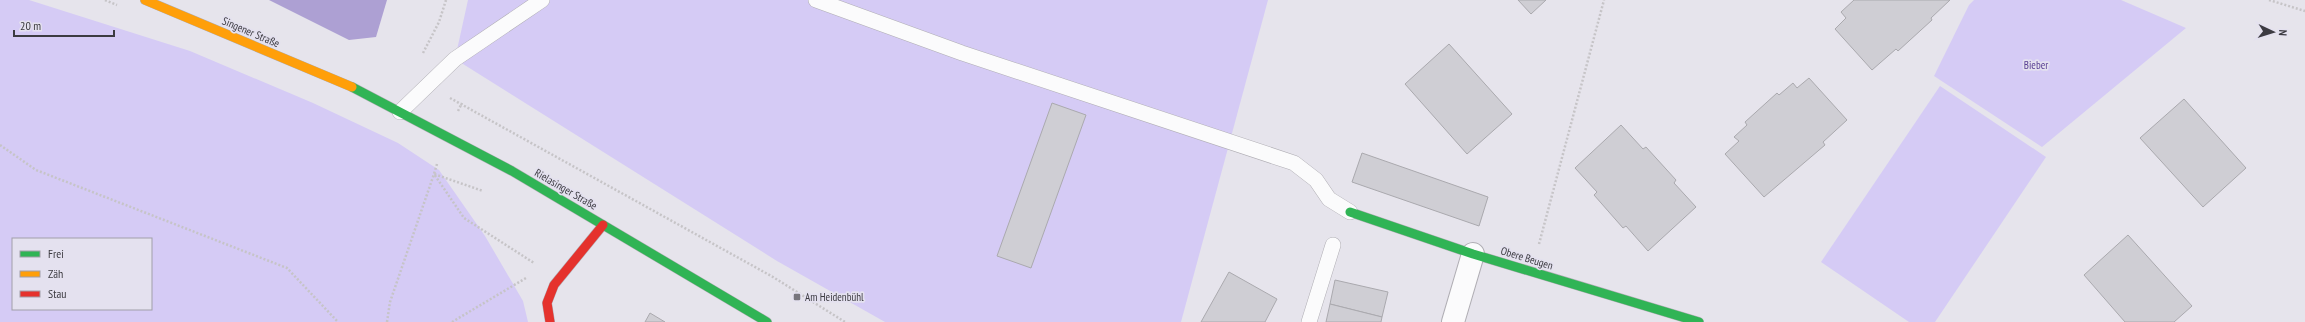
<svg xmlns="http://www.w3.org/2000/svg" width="2305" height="322" font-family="'PT Sans Narrow',sans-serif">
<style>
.green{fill:#d5cbf5;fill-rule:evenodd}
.water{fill:#ada0d3}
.building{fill:#cfced4;stroke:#aaa9ae}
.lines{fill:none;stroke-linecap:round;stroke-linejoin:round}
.lane-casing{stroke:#b0aeb4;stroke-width:16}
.street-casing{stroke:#b0aeb4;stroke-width:24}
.fast-casing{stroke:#b0aeb4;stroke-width:10}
.slow-casing{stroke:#b0aeb4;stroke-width:10}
.jam-casing{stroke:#b0aeb4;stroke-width:10}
.path{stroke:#c6c4c7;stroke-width:2.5;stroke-dasharray:2 2;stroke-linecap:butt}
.lane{stroke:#fbfbfc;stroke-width:15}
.street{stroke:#fbfbfc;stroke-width:22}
.fast{stroke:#30b455;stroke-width:9}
.slow{stroke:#ff9f0a;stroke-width:9}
.jam{stroke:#e5322d;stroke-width:9}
.poi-dot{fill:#78767d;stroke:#e4e1ef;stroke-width:1.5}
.labels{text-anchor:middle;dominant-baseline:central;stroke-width:3.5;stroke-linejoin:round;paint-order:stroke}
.street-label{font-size:11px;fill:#3c3b41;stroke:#e4e1ef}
.park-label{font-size:11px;fill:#5b4194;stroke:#e4e1ef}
.poi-label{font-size:11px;fill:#3c3b41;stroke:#e4e1ef;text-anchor:start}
</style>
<rect width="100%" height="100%" fill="#e6e4ec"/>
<g class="green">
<path d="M0,0h29l161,51 123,52 85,40 41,27 46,66 38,65 5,21h-528zM13,239h138v70h-138z"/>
<path d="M468,0h800l-87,322h-296l-108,-61 -322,-202z"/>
<path d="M1974,0h147l65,28 -144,119 -108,-71 35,-71z"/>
<path d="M1940,86l106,71 -111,165h-26l-88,-60z"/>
</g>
<path class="water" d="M269,0h118l-11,37 -27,3z"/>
<g class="building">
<path d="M1518,0h28l-15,14z"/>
<path d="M1854,0h96l-19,18 1,2 -34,31 -2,-2 -24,21 -37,-41 11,-11 -5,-6z"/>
<path d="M1449,44l63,70 -45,40 -62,-70z"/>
<path d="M1809,78l38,42 -24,22 2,3 -61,52 -39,-43 14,-13 -5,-4 13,-12 -2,-3 32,-29 2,2 14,-12 4,5z"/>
<path d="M2184,99l62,69 -43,39 -63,-69z"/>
<path d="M1052,103l34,12 -55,153 -34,-12z"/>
<path d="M1621,125l22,24 3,-2 30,33 -2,3 22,24 -48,44 -22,-25 -3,2 -29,-33 3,-3 -22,-24z"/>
<path d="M1362,153l126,44 -9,29 -127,-44z"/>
<path d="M2128,235l64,71 -18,16h-49l-41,-47z"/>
<path d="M1229,272l48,27 -12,23h-64z"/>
<path d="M1335,280l53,12 -6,25 -52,-13z"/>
<path d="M1330,304l52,13 -1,5h-55z"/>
<path d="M650,313l15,9h-20z"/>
</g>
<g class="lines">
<defs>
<g id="lane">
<path d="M816,0l146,53 332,110 22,17 13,19 21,13"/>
<path d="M400,112l55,-53 87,-59"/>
<path d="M1309,322l24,-77"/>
</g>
<path id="street" d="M1453,322l20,-68"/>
<g id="fast">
<path d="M352,87l160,84 255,151"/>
<path d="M1350,212l123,42 226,68"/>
</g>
<path id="slow" d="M145,0l207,87"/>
<path id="jam" d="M550,322l-3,-19 7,-18 49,-60"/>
</defs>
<use href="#lane" class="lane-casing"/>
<use href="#street" class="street-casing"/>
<use href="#fast" class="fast-casing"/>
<use href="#slow" class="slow-casing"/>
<use href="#jam" class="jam-casing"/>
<g class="path">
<path d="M105,0l12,5"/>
<path d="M2269,0l36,11"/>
<path d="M423,53l16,-31 7,-22"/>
<path d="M450,98l323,179 72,45"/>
<path d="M458,111l4,-8"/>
<path d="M0,145l36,25 251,98 51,54"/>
<path d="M437,164l-3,10 30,44 70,45"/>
<path d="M1539,244l65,-244"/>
<path d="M387,322l3,-20 44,-128 49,17"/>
<path d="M452,322l74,-44"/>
</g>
<use href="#lane" class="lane"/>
<use href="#street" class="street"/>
<use href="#fast" class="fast"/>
<use href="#slow" class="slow"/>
<use href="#jam" class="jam"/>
</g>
<rect class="poi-dot" x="793" y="293" width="8" height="8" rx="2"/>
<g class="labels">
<g class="street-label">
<text transform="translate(251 32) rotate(23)">Singener Straße</text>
<text transform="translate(566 189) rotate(30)">Rielasinger Straße</text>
<text transform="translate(1527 258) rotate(17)">Obere Beugen</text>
</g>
<g class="park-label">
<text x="2036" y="65">Bieber</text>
</g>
<g class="poi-label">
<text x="805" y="297">Am Heidenbühl</text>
</g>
</g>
<rect x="12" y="238" width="140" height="72" fill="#e4e1ef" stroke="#a19fa9"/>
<rect x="20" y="251" width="20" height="6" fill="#30b455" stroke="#a19fa9"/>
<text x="48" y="258" font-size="12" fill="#3c3b41">Frei</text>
<rect x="20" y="271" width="20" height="6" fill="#ff9f0a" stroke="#a19fa9"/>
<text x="48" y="278" font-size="12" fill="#3c3b41">Zäh</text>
<rect x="20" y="291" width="20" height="6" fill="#e5322d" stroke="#a19fa9"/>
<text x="48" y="298" font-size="12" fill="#3c3b41">Stau</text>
<g transform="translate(2273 32) rotate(94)" stroke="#e4e1ef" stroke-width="3" paint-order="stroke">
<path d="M0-3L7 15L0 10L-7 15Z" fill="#3c3b41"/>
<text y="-6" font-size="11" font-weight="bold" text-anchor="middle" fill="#3c3b41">N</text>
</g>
<path d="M14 30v6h100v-6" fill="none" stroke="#3c3b41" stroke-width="2"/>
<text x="20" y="30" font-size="12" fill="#3c3b41" stroke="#e4e1ef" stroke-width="3" paint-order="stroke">20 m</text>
</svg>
